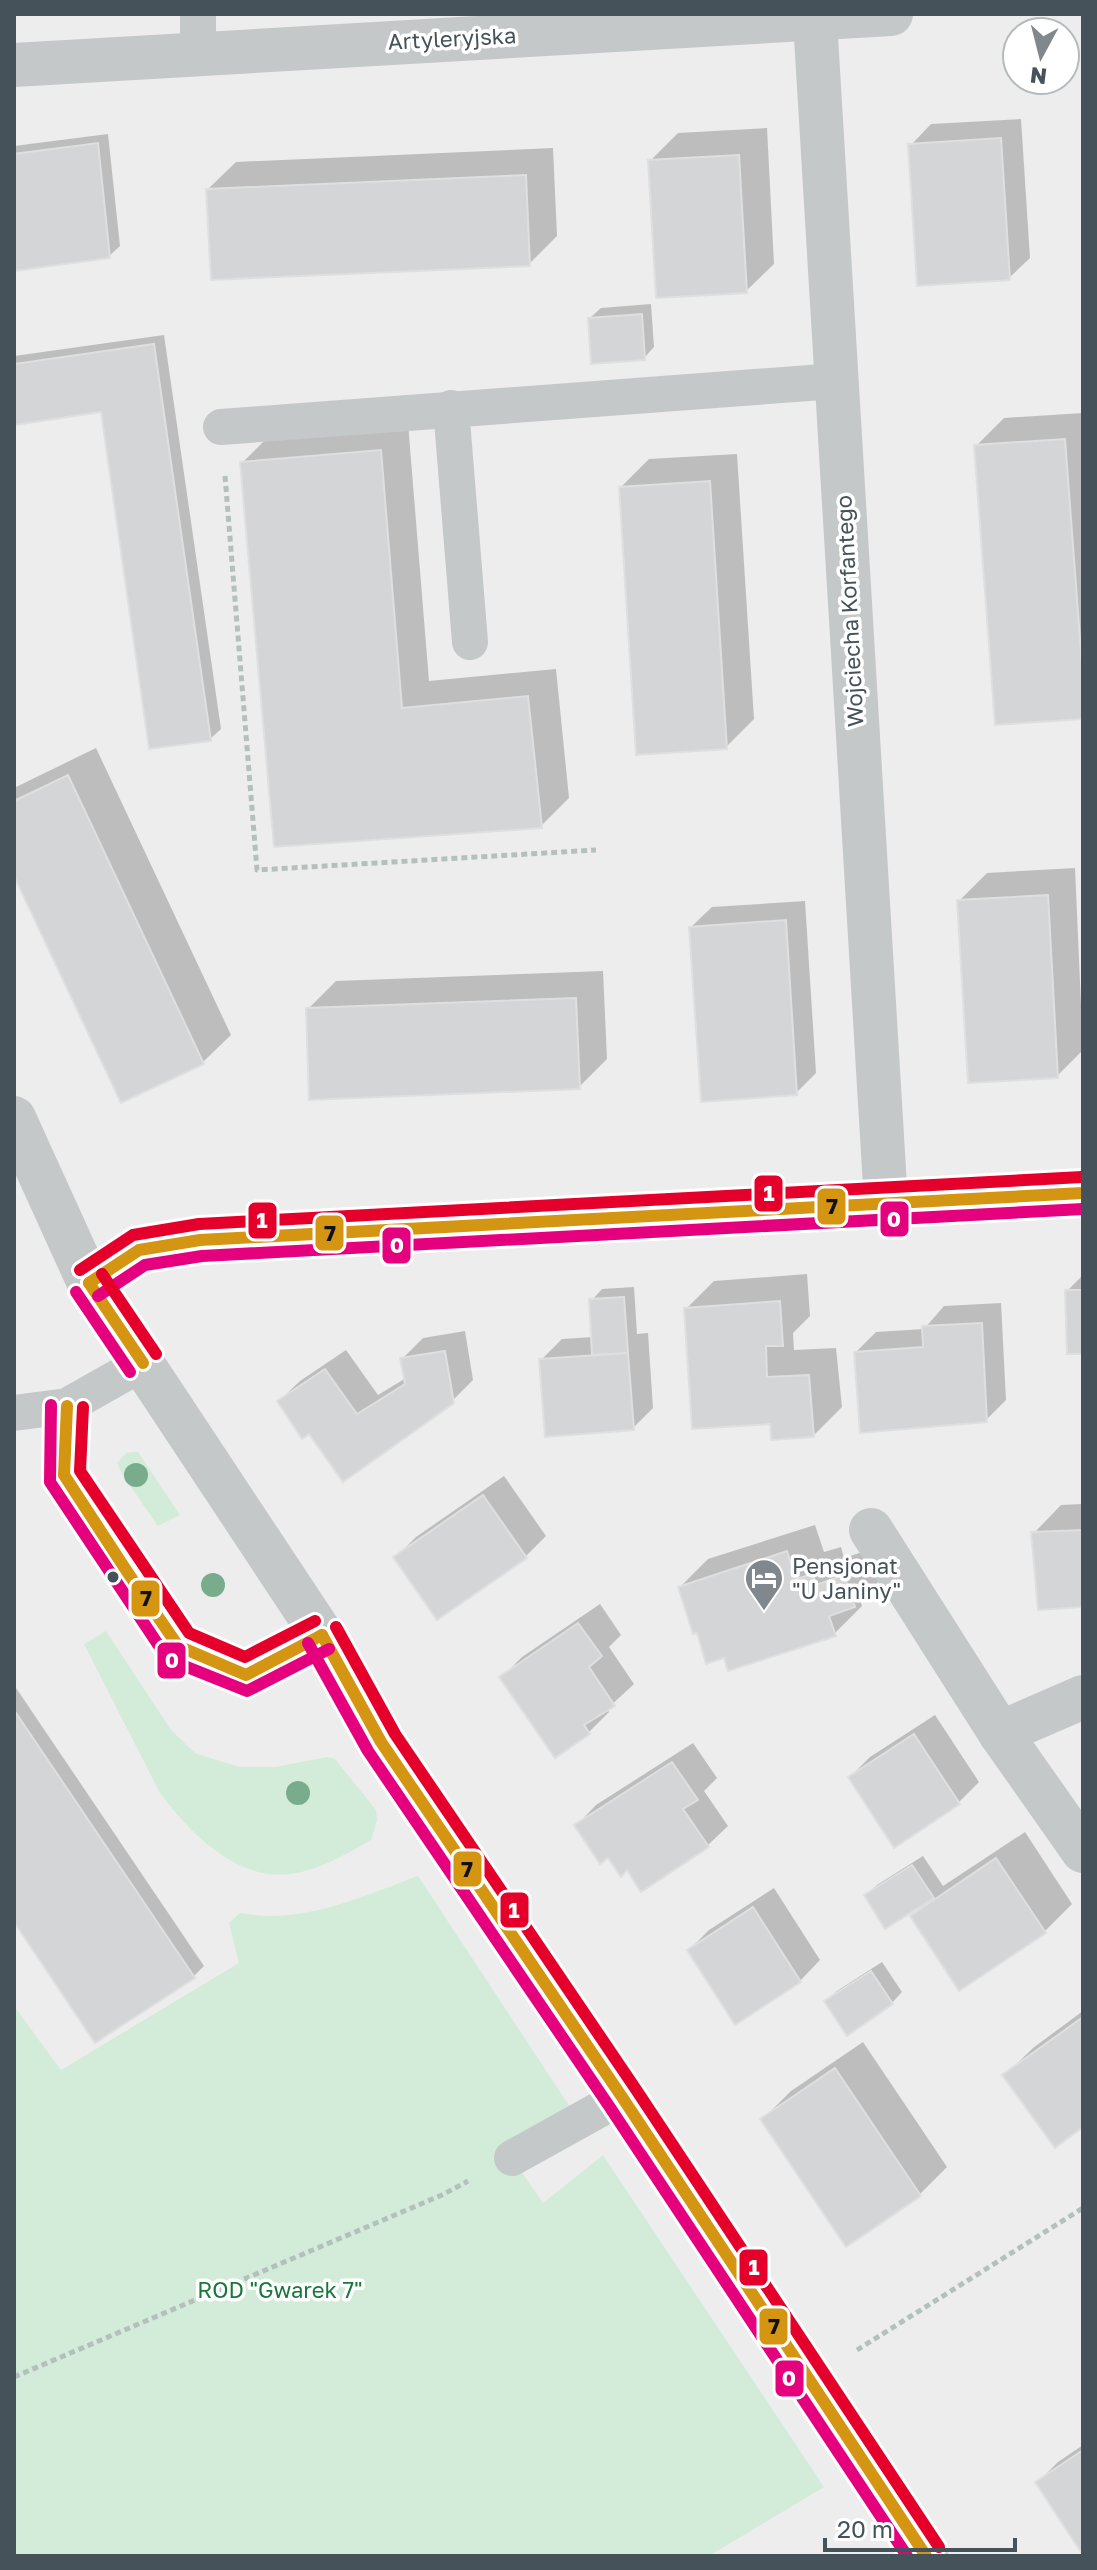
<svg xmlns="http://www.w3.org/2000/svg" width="1097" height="2570" font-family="'Golos Text',sans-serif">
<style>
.green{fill:#d2ecd9}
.shadow{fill:#0003}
.building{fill:#d4d5d6;stroke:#dfdfe0;stroke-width:2}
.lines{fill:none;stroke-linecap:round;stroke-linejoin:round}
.path{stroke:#b4c0bb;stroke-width:5;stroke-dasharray:6 4;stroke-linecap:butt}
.service{stroke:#c5c8c9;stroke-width:36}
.minor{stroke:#c5c8c9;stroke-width:44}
.bus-1-casing{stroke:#fff;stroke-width:18}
.bus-2-casing{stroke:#fff;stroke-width:18}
.bus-3-casing{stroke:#fff;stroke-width:18}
.bus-1{stroke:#d39512;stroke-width:12}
.bus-2{stroke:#e5007d;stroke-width:12}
.bus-3{stroke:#e4002b;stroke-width:12}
.tree{fill:#79ac8c}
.bus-dot{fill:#455259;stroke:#fff;stroke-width:3}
.labels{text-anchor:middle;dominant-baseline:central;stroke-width:7;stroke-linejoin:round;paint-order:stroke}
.street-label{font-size:22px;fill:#455259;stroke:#fff}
.poi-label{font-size:22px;fill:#455259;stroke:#fff;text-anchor:start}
.park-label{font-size:22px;fill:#19773d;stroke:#fff}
.line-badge{stroke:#fff;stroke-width:3}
.badge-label{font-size:22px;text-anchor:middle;font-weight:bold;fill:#fff}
.pale-badge-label{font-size:22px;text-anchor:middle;font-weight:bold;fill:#111}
</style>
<rect width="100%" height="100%" fill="#eeeded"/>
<g class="green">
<path d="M132,1452h6l42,63 -22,11 -36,-52 -5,-11 9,-10z"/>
<path d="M106,1631l65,99 24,23 44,14h36l52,-10 8,2 41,51 1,10 -6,20c-24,14 -52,30 -80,34 -55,7 -101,-41 -131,-81l-76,-149z"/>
<path d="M418,1876l152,231 -58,51 31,45 60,-48 221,332 -115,69h-695v-550l47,64 178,-107 -10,-40 11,-10c62,12 121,-16 178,-37z"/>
</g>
<g class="shadow">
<path d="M1021,119l9,139 -21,20 -98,-133 20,-21z"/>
<path d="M767,128l7,136 -28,27 -96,-130 28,-28z"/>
<path d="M108,134l12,112 -11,10 -95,13v-123z"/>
<path d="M553,148l4,88 -28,28 -321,-75 28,-27z"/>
<path d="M651,304l3,43 -10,11 -54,-40 11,-10z"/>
<path d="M164,335l57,394 -11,10 -108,-329 -88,13v-67z"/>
<path d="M1083,413v304l-107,-271 28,-28z"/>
<path d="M408,423l21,258 127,-12 13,129 -28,28 -265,19 -34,-382 28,-28z"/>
<path d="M737,454l17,265 -28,28 -105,-260 28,-28z"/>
<path d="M96,748l135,287 -28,27 -189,-191v-83z"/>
<path d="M1075,868l8,182 -26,26 -98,-175 28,-28z"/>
<path d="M805,901l11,172 -20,20 -105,-166 21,-20z"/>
<path d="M603,971l4,88 -28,28 -271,-78 28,-28z"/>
<path d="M807,1274l3,42 -17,17 1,17 42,-2 6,59 -28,28 -42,-13 -86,-113 28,-28z"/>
<path d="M1083,1275v77l-16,-61z"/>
<path d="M634,1287l3,47 11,-1 5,75 -20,20 -92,-68 21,-21 31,-2 -1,-37 10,-11z"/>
<path d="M1001,1303l5,97 -20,20 -130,-68 20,-20 48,-3 20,-23z"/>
<path d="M465,1331l8,49 -21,21 -142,30 -31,-30 21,-20 46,-31 32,45 28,-17 -3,-20 20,-20z"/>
<path d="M504,1476l42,60 -20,20 -88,61 -42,-60 20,-20z"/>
<path d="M1083,1504v101l-49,-72 27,-28z"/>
<path d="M815,1525l9,27 17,-5 3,11 28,-9 10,29 -22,22 2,6 -28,28 -109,22 -27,-26 -18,-43 28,-28z"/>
<path d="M600,1604l21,31 -12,12 25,37 -27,25 2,3 -20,20 -33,23 -54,-78 20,-20z"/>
<path d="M14,1685l190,281 -11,11 -179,-58z"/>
<path d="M935,1715l44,67 -20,20 -64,43 -45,-68 20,-20z"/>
<path d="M693,1743l24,35 -13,13 24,35 -21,20 -79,21 -52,-41 20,-21z"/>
<path d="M1025,1832l47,72 -28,28 -132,-16 12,-12 -58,-9 11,-10 46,-29 20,30z"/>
<path d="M774,1888l46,72 -20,21 -111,-31 20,-20z"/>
<path d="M882,1962l20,30 -10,11 -65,-2 10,-10z"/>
<path d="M1083,2011v114l-78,-50 28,-27z"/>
<path d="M863,2042l84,125 -28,28 -156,-76 28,-28z"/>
<path d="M1083,2445v106l-45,-69 20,-20z"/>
</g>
<g class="building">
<path d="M1001,138l9,142 -93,6 -9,-142z"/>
<path d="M98,143l12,115 -96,13v-117z"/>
<path d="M739,155l8,138 -91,5 -8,-138z"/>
<path d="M526,175l4,91 -319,14 -5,-91z"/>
<path d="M642,314l3,46 -54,4 -3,-46z"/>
<path d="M154,344l57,397 -62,8 -48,-337 -87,13v-61z"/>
<path d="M1065,439l18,240v40l-88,6 -21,-280z"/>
<path d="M381,450l21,258 126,-12 14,132 -268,19 -34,-385z"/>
<path d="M710,481l17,268 -91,6 -17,-268z"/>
<path d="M68,775l136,289 -83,39 -107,-227v-75z"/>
<path d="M1048,895l10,183 -90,5 -11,-183z"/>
<path d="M786,920l11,175 -96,7 -12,-175z"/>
<path d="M576,998l4,91 -271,11 -3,-92z"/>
<path d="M1065,1290h18v64h-16z"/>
<path d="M624,1297l4,56 -36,2 -3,-56z"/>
<path d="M780,1301l3,45h-17l1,31 42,-2 5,62 -43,3 -1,-16 -78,5 -8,-121z"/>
<path d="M982,1323l5,99 -127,11 -6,-81 69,-5 -1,-21z"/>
<path d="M445,1351l9,52 -111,79 -34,-48 -7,5 -25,-38 48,-32 32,45 48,-30 -5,-26z"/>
<path d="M628,1353l6,77 -89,7 -6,-78z"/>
<path d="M483,1495l44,63 -90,62 -44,-63z"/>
<path d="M1083,1530v77l-45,3 -7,-78z"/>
<path d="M787,1551l9,28 17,-5 3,11 28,-10 11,32 -26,9 7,20 -108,35 -4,-13 -18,6 -9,-31 -4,1 -15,-47z"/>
<path d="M578,1623l24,33 -13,11 26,39 -31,19 6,9 -35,24 -56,-81z"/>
<path d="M14,1710l181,268 -100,65 -81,-121z"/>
<path d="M914,1734l46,70 -66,44 -46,-71z"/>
<path d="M672,1762l26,38 -15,9 26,38 -68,45 -14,-22 -6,7 -13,-19 -8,6 -26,-39z"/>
<path d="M996,1858l50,75 -87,58 -49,-75z"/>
<path d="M912,1865l22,33 -49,31 -21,-34z"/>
<path d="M753,1907l48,75 -66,43 -48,-75z"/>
<path d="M871,1971l22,33 -46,32 -23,-35z"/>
<path d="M1083,2017v110l-28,21 -53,-73z"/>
<path d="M835,2068l86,128 -75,51 -86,-128z"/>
<path d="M1083,2450v105l-48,-73z"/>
</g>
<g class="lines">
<g class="path">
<path d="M225,476l32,394 339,-20"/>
<path d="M857,2350l226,-142"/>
<path d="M14,2377l428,-182 26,-14"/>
</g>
<g class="service">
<path d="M198,52v-38"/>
<path d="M451,408l19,234"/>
<path d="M221,427l615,-46"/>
<path d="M67,1406l-3,69 64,98 50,73 68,29 76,-40"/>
<path d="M14,1413l53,-7 76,-43"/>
<path d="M512,2158l110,-61"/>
</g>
<g class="minor">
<path d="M815,20l71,1183"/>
<path d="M14,65l877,-51"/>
<path d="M14,1118l75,165 233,352 59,107 241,355 304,459"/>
<path d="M89,1283l50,-33 61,-10 883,-47"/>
<path d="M871,1530l129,203 83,118"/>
<path d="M1000,1733l83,-36"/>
</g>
<defs>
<g id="bus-1">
<path d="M89,1283l50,-33 61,-10 883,-47"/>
<path d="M89,1283l54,80"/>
<path d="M67,1406l-3,69 64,98 50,73 68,29 76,-40"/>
<path d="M322,1635l59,107 241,355 304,459"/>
</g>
<g id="bus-2">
<path d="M76,1292l54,80"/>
<path d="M98,1296l47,-31 57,-9 881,-47"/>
<path d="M51,1405l-1,77 115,173 7,6 75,30 82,-42"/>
<path d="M308,1643l60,108 241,355 298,450"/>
</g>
<g id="bus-3">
<path d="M80,1270l53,-35 66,-11 883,-47"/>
<path d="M102,1274l54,80"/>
<path d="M83,1407l-3,64 109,162 56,24 70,-36"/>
<path d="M336,1627l59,107 240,354 304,459"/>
</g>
</defs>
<use href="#bus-1" class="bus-1-casing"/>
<use href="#bus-2" class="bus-2-casing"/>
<use href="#bus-3" class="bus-3-casing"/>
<use href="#bus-1" class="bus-1"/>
<use href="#bus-2" class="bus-2"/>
<use href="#bus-3" class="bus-3"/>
</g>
<g class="tree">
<circle cx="136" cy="1475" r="12"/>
<circle cx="213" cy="1585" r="12"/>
<circle cx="298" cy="1793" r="12"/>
</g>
<defs>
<symbol id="hotel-pin" viewBox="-11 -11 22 30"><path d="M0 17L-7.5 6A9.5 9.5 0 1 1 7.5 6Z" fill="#80888d" stroke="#fff"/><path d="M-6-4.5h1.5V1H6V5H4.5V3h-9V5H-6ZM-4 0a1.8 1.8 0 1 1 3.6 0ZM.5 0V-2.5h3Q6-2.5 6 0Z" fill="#fff"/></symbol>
</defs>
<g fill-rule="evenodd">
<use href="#hotel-pin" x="742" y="1556" width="44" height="60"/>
</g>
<circle class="bus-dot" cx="113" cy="1577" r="7"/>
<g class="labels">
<g class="street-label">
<text transform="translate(452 38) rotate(-3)">Artyleryjska</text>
<text transform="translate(849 611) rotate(-93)">Wojciecha Korfantego</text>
</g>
<g class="poi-label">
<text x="792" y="1565">Pensjonat<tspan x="792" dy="25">"U Janiny"</tspan></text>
</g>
<g class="park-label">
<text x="280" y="2289">ROD "Gwarek 7"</text>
</g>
</g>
<g class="line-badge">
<rect x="753" y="1174" width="31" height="39" rx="8" fill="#e4002b"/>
<rect x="816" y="1187" width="31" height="39" rx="8" fill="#d39512"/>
<rect x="879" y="1200" width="31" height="38" rx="8" fill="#e5007d"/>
<rect x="247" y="1201" width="31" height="39" rx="8" fill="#e4002b"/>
<rect x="314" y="1214" width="31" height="38" rx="8" fill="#d39512"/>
<rect x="381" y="1226" width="31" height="39" rx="8" fill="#e5007d"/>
<rect x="130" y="1579" width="31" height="39" rx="8" fill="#d39512"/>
<rect x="156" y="1641" width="31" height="39" rx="8" fill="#e5007d"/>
<rect x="452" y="1850" width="31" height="38" rx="8" fill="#d39512"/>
<rect x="499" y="1891" width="31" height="38" rx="8" fill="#e4002b"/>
<rect x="738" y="2248" width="31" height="39" rx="8" fill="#e4002b"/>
<rect x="758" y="2307" width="31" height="39" rx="8" fill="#d39512"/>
<rect x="774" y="2359" width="31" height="39" rx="8" fill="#e5007d"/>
</g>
<g class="badge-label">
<text x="769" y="1201">1</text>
<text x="894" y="1227">0</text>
<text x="262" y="1228">1</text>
<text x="397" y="1253">0</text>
<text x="172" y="1668">0</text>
<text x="514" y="1918">1</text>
<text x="754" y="2275">1</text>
<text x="789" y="2386">0</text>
</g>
<g class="pale-badge-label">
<text x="832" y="1214">7</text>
<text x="330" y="1241">7</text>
<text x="146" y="1606">7</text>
<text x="467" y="1877">7</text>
<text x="774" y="2334">7</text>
</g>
<rect width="1097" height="2570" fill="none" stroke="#455259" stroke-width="32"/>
<g transform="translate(1041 56) rotate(187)"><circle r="38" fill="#ffffff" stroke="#b5babd" stroke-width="2"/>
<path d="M0-6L14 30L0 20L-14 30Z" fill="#80888d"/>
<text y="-12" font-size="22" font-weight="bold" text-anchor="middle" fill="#455259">N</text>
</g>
<path d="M825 2538v12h190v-12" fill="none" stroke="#455259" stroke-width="4"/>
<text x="837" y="2538" font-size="24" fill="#455259" stroke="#ffffff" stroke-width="6" paint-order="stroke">20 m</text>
</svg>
